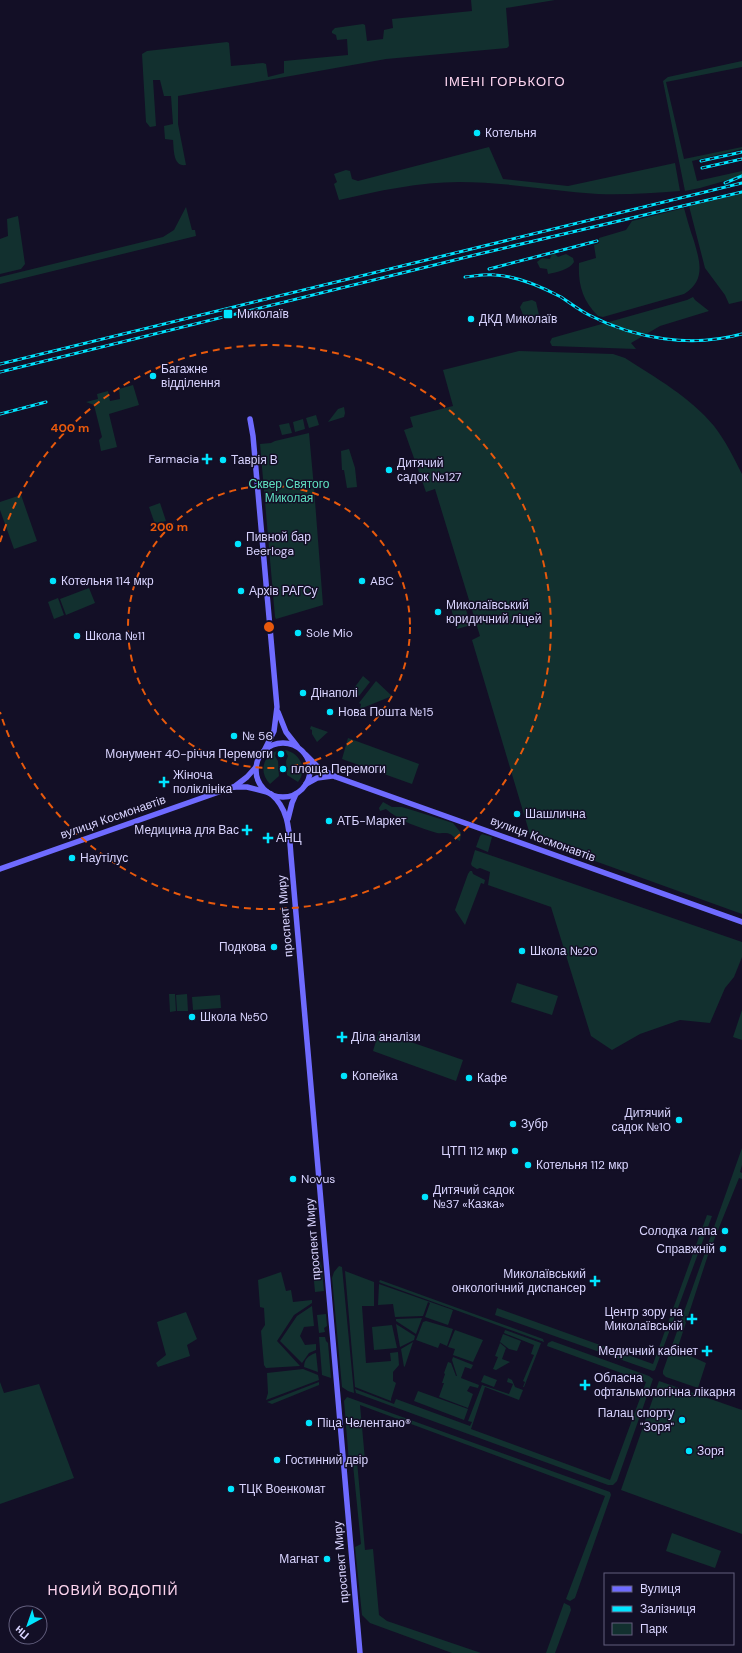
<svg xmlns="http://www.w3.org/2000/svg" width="742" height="1653" font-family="'DM Sans',sans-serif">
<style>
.green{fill:#12302f}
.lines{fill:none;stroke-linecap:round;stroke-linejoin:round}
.secondary{stroke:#6f6bff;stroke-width:5.5}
.rail-casing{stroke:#00e5ff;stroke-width:3}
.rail{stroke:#130f26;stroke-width:1.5;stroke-dasharray:4.5;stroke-linecap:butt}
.ring{fill:none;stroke:#e8590c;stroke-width:2;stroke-dasharray:7 5}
.poi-dot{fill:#00e5ff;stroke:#130f26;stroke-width:1.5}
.labels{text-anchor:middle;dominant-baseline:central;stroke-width:3;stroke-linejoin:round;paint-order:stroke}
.poi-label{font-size:12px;fill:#d9d4ff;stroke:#130f26;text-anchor:start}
.park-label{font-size:12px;fill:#5fe0c0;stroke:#130f26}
.street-label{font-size:12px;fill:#d9d4ff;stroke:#130f26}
.neighbourhood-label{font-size:13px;letter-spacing:1px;fill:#ffd6f0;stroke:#130f26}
.quarter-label{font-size:14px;letter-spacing:1px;fill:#ffd6f0;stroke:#130f26}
.centre{fill:#e8590c;stroke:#130f26;stroke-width:2}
.ring-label{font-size:12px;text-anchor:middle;font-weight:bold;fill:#e8590c;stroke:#130f26;stroke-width:3;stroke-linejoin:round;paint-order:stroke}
</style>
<rect width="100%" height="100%" fill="#130f26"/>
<g class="green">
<path d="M471,0h84l-49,8 3,38 -2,2 -121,11 -208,37v28l8,41c-13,2 -12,-15 -13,-25l-8,-1 -1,-13 9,-2 -2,-28h-7l-4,-16h-7l3,46 -6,1 -4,-5 -4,-68 5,-3 80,-9 2,1 2,23 32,-3 3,1 2,13 16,-4v-12l64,-6 -1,-16 -10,1 -1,-5 -4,-2v-2l3,-3 28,-4 2,1 2,16 16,-2 1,-9 9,-2 -1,-9 80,-8z"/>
<path d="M742,61v6l-76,15 18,77 58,-12v2l-50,12 5,20 45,-10v5l-42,12 -15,3 -22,-110 5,-4z"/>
<path d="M489,147l14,32 65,7 107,-23 5,28c-27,2 -54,4 -82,3 -46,-3 -92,-12 -139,-12 -39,0 -82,9 -120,18l-5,-16 3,-2 -3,-8 12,-4 4,1 2,8 6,2z"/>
<path d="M742,193v108l-13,3 -4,-9 -20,-27 -16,-62z"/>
<path d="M186,207l6,23h3l1,6 -196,48v-7l163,-40 11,-7z"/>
<path d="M684,208c3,11 6,22 10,33 6,21 12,39 -10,53l-81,23 -5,-1c-16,-16 -20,-32 -19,-53l17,-5 -2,-13 5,-2v-5l27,-8 6,-9z"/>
<path d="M18,216l7,48 -4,5 -21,5v-35l8,-3 -1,-17z"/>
<path d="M554,253l4,4 8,-3 7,4 1,4c-5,8 -17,10 -26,12l-1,-5 -7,-1 -3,-6 5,-4 8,1 2,-5z"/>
<path d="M693,297l2,3 14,11 -49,15 -29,17 5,6 -84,-3 -2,-4 2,-4 135,-38z"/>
<path d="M532,300l4,2 3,13 -4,6 -7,1 -3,-2 -5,-13 3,-5z"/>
<path d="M519,351l94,3 12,4c31,20 65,39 89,68 11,14 20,32 28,48v440l-211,-76 -59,-198 8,-4 -45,-147 -9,3 -22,-62 9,-3 -3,-10 43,-11 -10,-36z"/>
<path d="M133,385l6,20 -30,9 8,33 -16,4 -2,-11 3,-3 -8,-32 -8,-3 12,-3 -1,-5 11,-3 2,10 10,-2 -1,-10z"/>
<path d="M344,407l1,6 -1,4 -16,5 10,-13z"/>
<path d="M316,415l3,10 -10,3 -3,-10z"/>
<path d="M303,419l2,10 -10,3 -2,-10z"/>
<path d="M289,423l3,10 -10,2 -3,-10z"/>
<path d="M309,433l5,55 9,117 -47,14 -1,-2 -15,-173 11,-1 4,-2z"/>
<path d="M349,449l6,19 2,19 -10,1 -3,-18h-2l-1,-19z"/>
<path d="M21,495l16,46 -23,8 -14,-39v-8z"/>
<path d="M160,503l6,18 -11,3 -6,-17z"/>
<path d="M89,588l6,15 -29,12 -6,-16z"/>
<path d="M58,598l6,17 -10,4 -6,-17z"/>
<path d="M463,601l8,24 -14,4 -7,-24z"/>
<path d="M363,676l7,6 -11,14 -7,-5z"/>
<path d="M376,681l16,15 -32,13 1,-5 -2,-1z"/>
<path d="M311,726l17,6 -11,10 -5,-8v-4l-2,-1z"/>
<path d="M348,738l71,26 -7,20 -70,-25z"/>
<path d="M285,750c15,3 23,19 13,32l-11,-7 -1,-14 2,-5z"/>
<path d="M277,751l-2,5 3,5 1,15 -9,8c-11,-11 -8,-28 7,-33z"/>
<path d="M383,802l9,5h10l13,4 38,12 8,10 -1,8c-5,-2 -6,-5 -10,-7 -4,-2 -8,0 -13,-1 -17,-5 -38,-12 -51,-24l-6,2 -1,-3z"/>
<path d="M482,834l10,3 -4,15 -12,-5 4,-11z"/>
<path d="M475,850l267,92v15l-8,20 -9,11 -15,35 -30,-3 -40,14 -28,16 -21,-14 -40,-129 -63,-22 2,-13 -10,-4 -3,1 -5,-3 -1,-2z"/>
<path d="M470,871h2l1,3 12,6 -1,4 -3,-1 -16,42 -10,-15 13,-36z"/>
<path d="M517,983l41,13 -6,19 -41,-13z"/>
<path d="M169,994h6l1,17 -6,1z"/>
<path d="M187,994l1,17h-11l-1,-16z"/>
<path d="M220,995l1,13 -28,2 -1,-13z"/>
<path d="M742,1010v30l-9,-3z"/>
<path d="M379,1031l84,29 -7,21 -83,-30z"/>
<path d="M742,1148v17l-2,7 2,1v6l-3,-1 -31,77 -31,95 29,13 -8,25 -32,-11 -3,-3v-3z"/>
<path d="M707,1215l5,1 -57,154 -2,1 -158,-56 2,-7 156,56z"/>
<path d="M315,1258l6,4 3,29 -9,1 -3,-33z"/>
<path d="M339,1266l3,1 12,126 -6,-2 -6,-4 -10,-109 2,-6z"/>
<path d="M345,1271l29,11v24h-12l4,57 25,-2 -1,-8 8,-1 1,13 -6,7v9l3,2 -5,16v2l-36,-14z"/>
<path d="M281,1272l5,19 5,-1 2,12 19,-2v3l-18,12 -17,26 23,25 -34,2 -2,-3 -3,-34 4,-6 -1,-17 -4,-1 -2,-27z"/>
<path d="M380,1280l163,59 1,3 -163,-59 -2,-1z"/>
<path d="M379,1284l74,26 -5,15 -23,-8 5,-14 -2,-1 -5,14 -28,1 -2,-13 -15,1z"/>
<path d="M312,1306l2,20 -10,1 -4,9 5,9 11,-1v6l-7,3 -7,10 -22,-22 17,-25z"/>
<path d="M186,1312l11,27 -10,6 3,11 -32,11 -2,-4 10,-8 -9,-33z"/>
<path d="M326,1314l1,12 -3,2 1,4 -6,1 -2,-18z"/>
<path d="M422,1318l-6,16 -20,-13v-2z"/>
<path d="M426,1321l27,8 -6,17 -7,-3 -2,5 -22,-8 7,-18z"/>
<path d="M396,1324l19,12 -1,4 -14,7z"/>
<path d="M392,1325l5,23 -23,2 -2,-23z"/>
<path d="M455,1330l28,10 -10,22 -20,-7 2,-6 -7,-2z"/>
<path d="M505,1330l36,13 -17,44h-1l2,-5 -2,-1 11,-26 -3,-1 3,-9 -30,-12z"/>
<path d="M503,1334l18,7 -4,10 -8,-2 -9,-7z"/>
<path d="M319,1337h6l1,4 2,2 3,35 -9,-3z"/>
<path d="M552,1341l97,35 4,3 -36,102 -4,4h-5l-252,-92 -1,-4 39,15 2,-5 74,27 2,-4 -4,-1 14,-36 27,9 4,-10 -6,-2 1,-4 4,2 3,7 8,3 -4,10 -34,-13 -14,42 139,51 36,-98 -99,-36 1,-3z"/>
<path d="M413,1342l-8,24 -1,1 -3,-18z"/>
<path d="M500,1343l6,5 -4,11 8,3 -14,8 -3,-1 5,-12 -3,-1z"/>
<path d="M316,1353l2,19 -14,-5c0,-8 5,-12 12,-14z"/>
<path d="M453,1357l20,8 -2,4 -6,-2 -4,11 18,7 -1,3 -8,-2 -3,5 6,3 -5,14 -29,-11 5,-14h-2l3,-9 -1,-1 4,-11 3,1 5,13h1l-5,-16z"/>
<path d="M303,1369l15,6 1,5 -53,20 2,-7 -1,-20z"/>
<path d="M484,1375l13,5 -3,7 -13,-5z"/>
<path d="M659,1381l83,29v124l-121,-44z"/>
<path d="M0,1382l4,11 35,-9 35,94 -74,26z"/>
<path d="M319,1382v3l-47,19 -5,-2z"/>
<path d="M418,1391l50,18 -4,11 -50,-19z"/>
<path d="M347,1397l263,95 1,3 -36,103 -5,3 -4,-2 39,-103 -245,-91 5,55 -8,1 8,89 8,-1 6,66 8,6 94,32h-29l-82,-30 -8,-8 -7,-68 6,-3 -8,-79 -4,-3 -5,-61z"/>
<path d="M672,1533l49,18 -6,17 -49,-17z"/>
<path d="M564,1603l6,3 1,4 -16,43h-9z"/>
</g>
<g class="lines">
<g class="secondary">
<path d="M250,419l3,17 24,271 -3,24 -10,20"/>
<path d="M278,712l8,20 11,14"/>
<circle cx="283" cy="770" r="27"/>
<path d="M306,755l13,13 17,9 406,145"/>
<path d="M306,784l11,-6 15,-2"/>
<path d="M234,787l13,-10 9,-10"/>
<path d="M271,794c19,16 18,39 20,62l69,797"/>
<path d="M288,819l4,-16 4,-9"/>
<path d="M0,869l233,-82h14l20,5"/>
</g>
<defs>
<g id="rail">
<path d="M701,161l41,-9"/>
<path d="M702,168l40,-9"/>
<path d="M725,183l17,-7"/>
<path d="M489,269l108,-28"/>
<path d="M465,277c10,-1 20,-3 30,-2 22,1 47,12 66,22 9,6 18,13 28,18 47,24 102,33 153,19"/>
<path d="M0,364l742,-181"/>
<path d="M0,372l479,-118 263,-62"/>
<path d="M0,414l46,-12"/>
</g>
</defs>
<use href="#rail" class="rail-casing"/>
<use href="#rail" class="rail"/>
</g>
<g class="ring">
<circle cx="269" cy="627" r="141"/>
<path d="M0 542A282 282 0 1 1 0 712"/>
</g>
<g class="poi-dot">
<circle cx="477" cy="133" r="4"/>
<rect x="223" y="309" width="10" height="10" rx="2"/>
<circle cx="471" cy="319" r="4"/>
<circle cx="153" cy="376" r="4"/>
<path d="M205 453h4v4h4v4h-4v4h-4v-4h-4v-4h4z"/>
<circle cx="223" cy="460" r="4"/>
<circle cx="389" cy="470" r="4"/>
<circle cx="238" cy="544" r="4"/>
<circle cx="53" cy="581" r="4"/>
<circle cx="362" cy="581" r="4"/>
<circle cx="241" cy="591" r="4"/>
<circle cx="438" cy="612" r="4"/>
<circle cx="298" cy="633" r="4"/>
<circle cx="77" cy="636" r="4"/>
<circle cx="303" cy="693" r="4"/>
<circle cx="330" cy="712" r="4"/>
<circle cx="234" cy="736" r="4"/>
<circle cx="281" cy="754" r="4"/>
<circle cx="283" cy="769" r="4"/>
<path d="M162 776h4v4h4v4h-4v4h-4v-4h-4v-4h4z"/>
<circle cx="517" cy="814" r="4"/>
<circle cx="329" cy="821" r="4"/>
<path d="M245 824h4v4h4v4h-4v4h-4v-4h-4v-4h4z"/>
<path d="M266 832h4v4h4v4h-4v4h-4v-4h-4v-4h4z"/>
<circle cx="72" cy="858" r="4"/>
<circle cx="274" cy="947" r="4"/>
<circle cx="522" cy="951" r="4"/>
<circle cx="192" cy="1017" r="4"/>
<path d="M340 1031h4v4h4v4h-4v4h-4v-4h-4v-4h4z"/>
<circle cx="344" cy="1076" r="4"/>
<circle cx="469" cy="1078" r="4"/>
<circle cx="679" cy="1120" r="4"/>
<circle cx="513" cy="1124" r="4"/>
<circle cx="515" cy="1151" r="4"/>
<circle cx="528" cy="1165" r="4"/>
<circle cx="293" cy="1179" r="4"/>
<circle cx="425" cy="1197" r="4"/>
<circle cx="725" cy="1231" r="4"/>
<circle cx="723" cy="1249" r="4"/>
<path d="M593 1275h4v4h4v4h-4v4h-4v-4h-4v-4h4z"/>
<path d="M690 1313h4v4h4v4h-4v4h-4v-4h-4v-4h4z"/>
<path d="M705 1345h4v4h4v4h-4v4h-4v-4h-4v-4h4z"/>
<path d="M583 1379h4v4h4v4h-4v4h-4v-4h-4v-4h4z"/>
<circle cx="682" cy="1420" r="4"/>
<circle cx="309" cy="1423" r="4"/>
<circle cx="689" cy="1451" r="4"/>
<circle cx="277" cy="1460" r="4"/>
<circle cx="231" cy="1489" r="4"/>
<circle cx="327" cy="1559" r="4"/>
</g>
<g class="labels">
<g class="poi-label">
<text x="485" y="133">Котельня</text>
<text x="237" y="314">Миколаїв</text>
<text x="479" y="319">ДКД Миколаїв</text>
<text x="161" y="369">Багажне<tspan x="161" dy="14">відділення</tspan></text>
<text x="199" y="459" text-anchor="end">Farmacia</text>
<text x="231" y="460">Таврія В</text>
<text x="397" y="463">Дитячий<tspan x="397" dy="14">садок №127</tspan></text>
<text x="246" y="537">Пивной бар<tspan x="246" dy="14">Beerloga</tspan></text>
<text x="61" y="581">Котельня 114 мкр</text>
<text x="370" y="581">ABC</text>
<text x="249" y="591">Архів РАГСу</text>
<text x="446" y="605">Миколаївський<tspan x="446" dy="14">юридичний ліцей</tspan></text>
<text x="306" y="633">Sole Mio</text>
<text x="85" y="636">Школа №11</text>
<text x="311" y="693">Дінаполі</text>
<text x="338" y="712">Нова Пошта №15</text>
<text x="242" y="736">№ 56</text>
<text x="273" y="754" text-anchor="end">Монумент 40-річчя Перемоги</text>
<text x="291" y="769">площа Перемоги</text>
<text x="173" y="775">Жіноча<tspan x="173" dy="14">поліклініка</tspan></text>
<text x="525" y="814">Шашлична</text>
<text x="337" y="821">АТБ-Маркет</text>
<text x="239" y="830" text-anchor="end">Медицина для Вас</text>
<text x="276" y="838">АНЦ</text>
<text x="80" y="858">Наутілус</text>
<text x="266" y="947" text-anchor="end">Подкова</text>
<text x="530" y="951">Школа №20</text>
<text x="200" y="1017">Школа №50</text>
<text x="351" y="1037">Діла аналізи</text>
<text x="352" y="1076">Копейка</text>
<text x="477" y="1078">Кафе</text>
<text x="671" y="1113" text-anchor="end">Дитячий<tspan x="671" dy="14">садок №10</tspan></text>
<text x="521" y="1124">Зубр</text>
<text x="507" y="1151" text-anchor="end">ЦТП 112 мкр</text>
<text x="536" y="1165">Котельня 112 мкр</text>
<text x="301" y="1179">Novus</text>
<text x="433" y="1190">Дитячий садок<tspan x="433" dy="14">№37 «Казка»</tspan></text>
<text x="717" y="1231" text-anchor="end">Солодка лапа</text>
<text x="715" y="1249" text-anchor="end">Справжній</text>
<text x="586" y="1274" text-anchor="end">Миколаївський<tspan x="586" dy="14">онкологічний диспансер</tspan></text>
<text x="683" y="1312" text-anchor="end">Центр зору на<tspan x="683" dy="14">Миколаївській</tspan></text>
<text x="698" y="1351" text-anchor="end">Медичний кабінет</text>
<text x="594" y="1378">Обласна<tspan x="594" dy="14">офтальмологічна лікарня</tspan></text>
<text x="674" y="1413" text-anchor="end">Палац спорту<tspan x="674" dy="14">"Зоря"</tspan></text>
<text x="317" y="1423">Піца Челентано®</text>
<text x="697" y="1451">Зоря</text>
<text x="285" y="1460">Гостинний двір</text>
<text x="239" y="1489">ТЦК Военкомат</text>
<text x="319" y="1559" text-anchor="end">Магнат</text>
</g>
<g class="park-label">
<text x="289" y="484">Сквер Святого<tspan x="289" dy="14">Миколая</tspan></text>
</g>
<g class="street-label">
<text transform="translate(113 817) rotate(-19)">вулиця Космонавтів</text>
<text transform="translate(543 839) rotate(20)">вулиця Космонавтів</text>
<text transform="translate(285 916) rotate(-95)">проспект Миру</text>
<text transform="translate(313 1239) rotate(-95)">проспект Миру</text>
<text transform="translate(341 1562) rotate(-95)">проспект Миру</text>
</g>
<g class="neighbourhood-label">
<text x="505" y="81">ІМЕНІ ГОРЬКОГО</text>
</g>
<g class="quarter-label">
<text x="113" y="1590">НОВИЙ ВОДОПІЙ</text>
</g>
</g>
<circle cx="269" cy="627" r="6" class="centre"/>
<g class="ring-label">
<text x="70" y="432">400 m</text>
<text x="169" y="531">200 m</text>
</g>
<rect x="604" y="1573" width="130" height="72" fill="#130f26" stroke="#625e7d"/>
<rect x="612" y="1586" width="20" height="6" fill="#6f6bff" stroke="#625e7d"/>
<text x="640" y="1593" font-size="12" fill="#d9d4ff">Вулиця</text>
<rect x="612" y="1606" width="20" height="6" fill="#00e5ff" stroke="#625e7d"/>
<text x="640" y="1613" font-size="12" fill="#d9d4ff">Залізниця</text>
<rect x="612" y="1623" width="20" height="12" fill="#12302f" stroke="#625e7d"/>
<text x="640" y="1633" font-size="12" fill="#d9d4ff">Парк</text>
<g transform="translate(28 1625) rotate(220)"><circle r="19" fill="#130f26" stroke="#625e7d"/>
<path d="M0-3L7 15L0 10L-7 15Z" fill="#00e5ff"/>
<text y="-6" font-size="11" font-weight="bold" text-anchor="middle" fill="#d9d4ff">Пн</text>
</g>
</svg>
